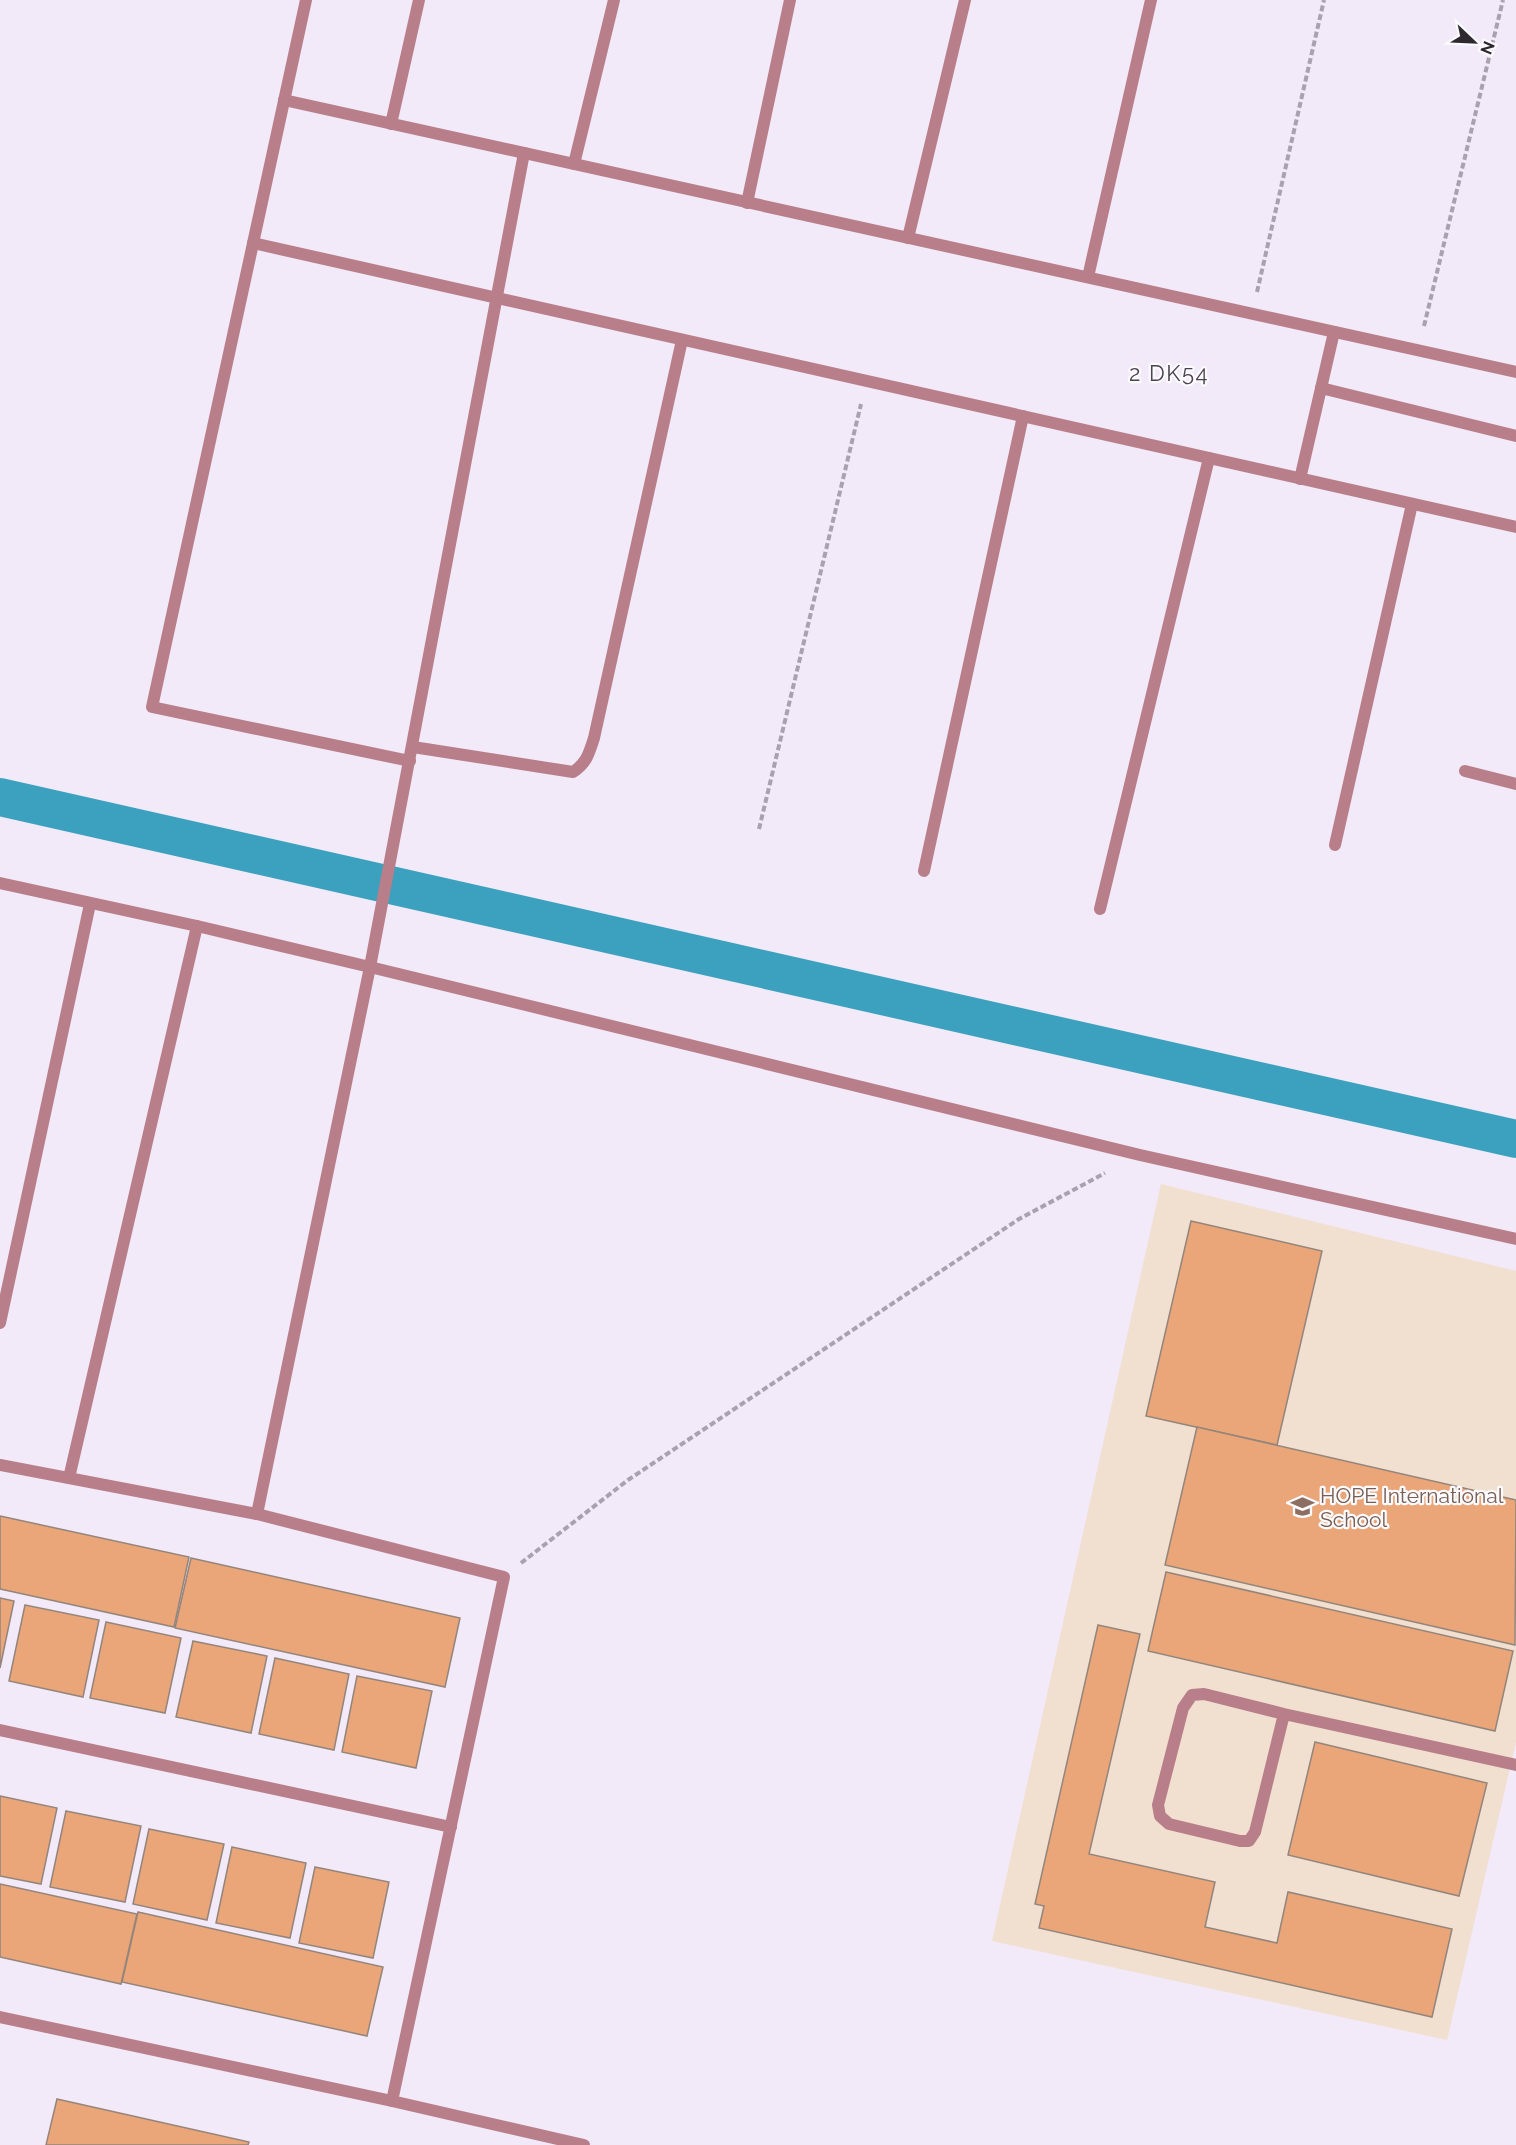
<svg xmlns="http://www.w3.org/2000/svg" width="1516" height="2145" font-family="Raleway,sans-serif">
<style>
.education{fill:#f1e0cf}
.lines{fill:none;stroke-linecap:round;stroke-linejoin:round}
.canal{stroke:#3ba1bf;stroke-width:38}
.building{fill:#eaa678;stroke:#94857c;stroke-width:1.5}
.path{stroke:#a9a2ae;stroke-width:4;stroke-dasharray:6 3;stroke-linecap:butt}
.service{stroke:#b87f8b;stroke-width:12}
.minor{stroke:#b87f8b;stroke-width:12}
.labels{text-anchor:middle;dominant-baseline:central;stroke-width:4.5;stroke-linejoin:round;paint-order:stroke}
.education-label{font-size:21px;fill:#785e54;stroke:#fbfafd;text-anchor:start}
.neighbourhood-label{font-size:22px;letter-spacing:1.5px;fill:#4b4350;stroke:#fbfafd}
</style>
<rect width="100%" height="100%" fill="#f2e9f9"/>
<path class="education" d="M1161,1184l355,87v471l-69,298 -455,-99z"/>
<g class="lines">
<path class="canal" d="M0,797l1516,342"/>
</g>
<g class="building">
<path d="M1191,1221l131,30 -45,194 -131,-29z"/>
<path d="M1197,1427l319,73 -1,145 -350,-80z"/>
<path d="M0,1516l189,41 -15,70 -174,-38z"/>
<path d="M191,1558l269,60 -15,69 -270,-59z"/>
<path d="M1166,1572l347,79 -18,80 -347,-80z"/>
<path d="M0,1598l14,3 -14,67z"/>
<path d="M25,1605l74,15 -16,77 -74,-16z"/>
<path d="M106,1622l75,16 -16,75 -75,-15z"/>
<path d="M1098,1625l42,9 -51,220 126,28 -10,45 72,16 11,-51 164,37 -20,88 -393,-89 5,-22 -9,-2z"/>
<path d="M193,1641l74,15 -16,77 -75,-16z"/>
<path d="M275,1658l74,16 -15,76 -75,-16z"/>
<path d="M357,1676l75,15 -16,77 -74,-16z"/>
<path d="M1315,1742l172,41 -28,113 -171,-41z"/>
<path d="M0,1796l57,12 -16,76 -41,-8z"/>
<path d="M66,1811l75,15 -16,76 -75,-15z"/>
<path d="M149,1829l75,15 -17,76 -74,-16z"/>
<path d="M232,1847l74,16 -16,75 -74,-15z"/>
<path d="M315,1867l74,15 -16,76 -74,-15z"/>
<path d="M0,1884l137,30 -16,70 -121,-27z"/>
<path d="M138,1912l245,55 -16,69 -245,-54z"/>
<path d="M57,2099l192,43 -1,3h-202z"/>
</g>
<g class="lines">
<g class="path">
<path d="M1257,292l67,-292"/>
<path d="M1424,326l79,-326"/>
<path d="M759,829l102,-425"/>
<path d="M521,1563l107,-83 391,-261 86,-46"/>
</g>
<g class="service">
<path d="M1465,771l51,13"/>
<path d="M1284,1714l-29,118 -6,9h-9l-71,-17 -9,-8 -2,-11 25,-97 9,-13 12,-1 80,20 232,51"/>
</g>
<g class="minor">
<path d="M306,0l-154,707 258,54"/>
<path d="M284,100l1232,272"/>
<path d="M391,124l28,-124"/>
<path d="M574,164l40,-164"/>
<path d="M747,203l43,-203"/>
<path d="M908,238l57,-238"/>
<path d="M253,243l1263,284"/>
<path d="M1088,277l63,-277"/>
<path d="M1321,388l195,48"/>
<path d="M1300,479l34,-147"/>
<path d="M413,747l160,25c14,-9 16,-19 21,-34l88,-398"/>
<path d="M1335,845l77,-341"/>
<path d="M924,871l99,-455"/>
<path d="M0,883l197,43 173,41 770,188 376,84"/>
<path d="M1100,909l109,-451"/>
<path d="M0,1323l90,-419"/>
<path d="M0,1465l257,49 247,63 -112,524"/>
<path d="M69,1478l128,-552"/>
<path d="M257,1514l113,-547 154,-814"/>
<path d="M0,1730l451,97"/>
<path d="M0,2017l392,84 192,44"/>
</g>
</g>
<defs>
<symbol id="school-bare" viewBox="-9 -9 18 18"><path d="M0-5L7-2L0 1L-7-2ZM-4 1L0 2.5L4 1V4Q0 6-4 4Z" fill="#8d6e63" stroke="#fbfafd" stroke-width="2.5" paint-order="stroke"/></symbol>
</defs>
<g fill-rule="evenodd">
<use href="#school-bare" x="1286" y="1490" width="33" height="33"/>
</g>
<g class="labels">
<g class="education-label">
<text x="1320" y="1495">HOPE International<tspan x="1320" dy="24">School</tspan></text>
</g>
<g class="neighbourhood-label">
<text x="1169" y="373">2 DK54</text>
</g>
</g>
<g transform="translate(1474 42) rotate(113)" stroke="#fbfafd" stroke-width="4.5" paint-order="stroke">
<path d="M0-4.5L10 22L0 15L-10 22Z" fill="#2d292f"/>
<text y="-9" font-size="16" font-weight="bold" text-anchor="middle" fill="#2d292f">N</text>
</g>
</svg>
